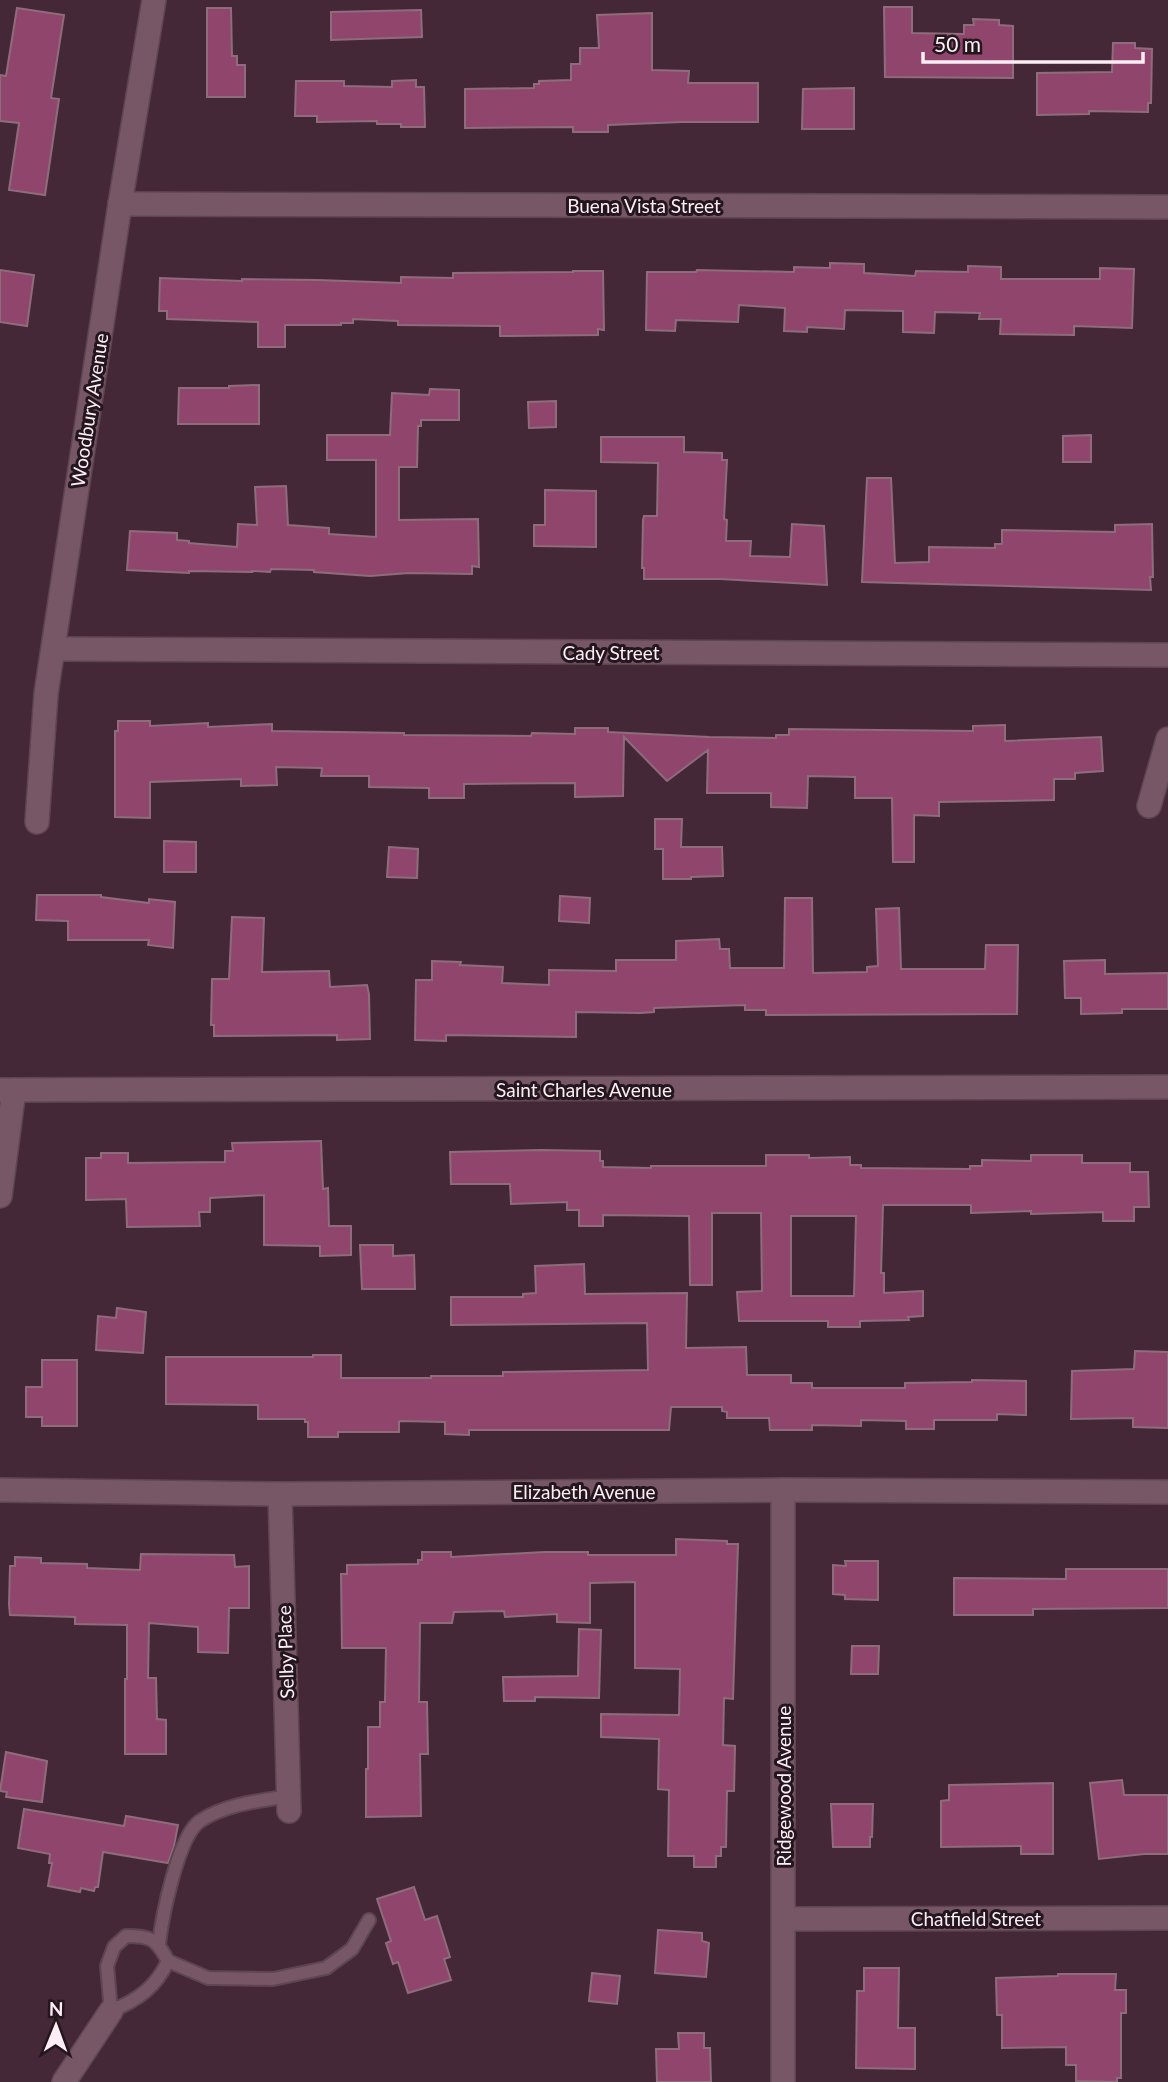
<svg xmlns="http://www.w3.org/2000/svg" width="1168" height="2082" font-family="Lato,sans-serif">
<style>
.building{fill:#90456c;stroke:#8e6c7c;stroke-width:2;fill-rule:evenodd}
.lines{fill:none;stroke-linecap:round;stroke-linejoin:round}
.service-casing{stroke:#5d4551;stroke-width:16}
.minor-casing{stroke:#5d4551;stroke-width:26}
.service{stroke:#775766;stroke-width:12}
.minor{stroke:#775766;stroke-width:23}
.labels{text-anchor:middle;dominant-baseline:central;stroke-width:6;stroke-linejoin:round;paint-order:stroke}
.street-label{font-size:19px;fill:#fdedf4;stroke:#23161c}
</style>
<rect width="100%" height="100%" fill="#452837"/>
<g class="building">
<path d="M884,7h28v26l52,1v-9h10l-1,-6 26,1v5l14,1v52l-128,-1z"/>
<path d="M17,8l47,7 -13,83 8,1 -14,96 -36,-5 10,-67 -19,-2v-46l6,1z"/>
<path d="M207,8h24l1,48h5v9h8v32h-38z"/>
<path d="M421,10l1,27 -91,3v-28z"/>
<path d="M652,13v57l37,1 -1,12h70v39h-76l-74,3v7h-35v-5l-108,1v-39l69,-1v-4h5v-3l32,-1v-16h9v-16h19l-2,-33z"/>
<path d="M1113,43h22v5l17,1 -1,54h-3v9l-59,-1v3l-52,1v-42l75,-1z"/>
<path d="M416,80v7h8l1,40h-24v-3h-24v-3l-60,1v-6h-22l1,-35h48v5l48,1v-6z"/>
<path d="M854,88v41h-52l1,-40z"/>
<path d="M830,263l34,1v9l51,3 1,-5 52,1v-6l33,1v12h99v-11l34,1 -2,59 -58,-2v9l-74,-1 1,-15h-22l1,-6 -45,-1 -1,21 -31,-1v-21l-58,-1 -1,19 -37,-2v5l-23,-1 1,-23 -46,-3 -1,17 -62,-2 -1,11 -29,-1 1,-58h49l1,-2 97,2v-5l36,1z"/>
<path d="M0,270l34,5 -7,51 -27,-4z"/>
<path d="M573,271h30l1,59 -6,-1v6l-98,1v-10l-102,-1v-4l-45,-2v4h-12v2h-56v22h-27v-25l-91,-3v-8h-8l1,-33 82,3v-2l76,1 83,3v-6l52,1v-5l120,-1z"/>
<path d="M259,385v39h-81l1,-36h50v-2z"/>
<path d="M430,389l29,1v30h-38v6h-3l-1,41h-18v53l79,-1 1,48 -7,-1v8l-63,-1 -39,3 -56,-4v-2l-43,-1 -1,3 -18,-1v1l-63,-1v2l-62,-3 3,-39 47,2v7l12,1v2l48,4 1,-23 19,1 -2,-38 31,-1 2,39 41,3v6l47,3v-77h-49v-25h63l2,-42 37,2z"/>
<path d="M556,401v26l-27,1 -1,-26z"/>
<path d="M1091,435v27h-28v-26z"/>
<path d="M601,437h83v15l38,1v7h5l-3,59 3,1 -1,21h25l-1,15 40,1 2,-33 32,2 3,59 -107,-6h-76v-11h-2l1,-48 1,-4h13l1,-53 -57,-1z"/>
<path d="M867,478h24l4,85 34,-1v-15l66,1v-4h7v-14l113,2v-7l37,-1 1,53h-3l1,13 -289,-8z"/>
<path d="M545,490l51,1v56l-62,-1v-21h11z"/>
<path d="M118,721h32v5l58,-3v4l64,-3v7l132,2v2l127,1 1,-3 43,1v-6h33v4l101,5 67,1v-3h13v-6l184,2v-5l32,-1v16l96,-4 2,34 -28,2v6h-21v21l-115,2v14l-25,-1v47h-21l-1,-64h-37v-21l-47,-1 -1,32 -36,-1v-14h-64l1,-43 -41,31 -43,-44 -1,59 -48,1v-14l-111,1v14h-35v-10l-60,-1v-11h-48l1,-8 -46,-1 1,18 -36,1v-7l-91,3v36l-35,-1v-86h3z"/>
<path d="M655,819h27l-1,28h41l1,29 -32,1v2h-28v-30h-8z"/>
<path d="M164,841l32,1v30h-32z"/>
<path d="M389,847l29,2 -1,29 -30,-1z"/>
<path d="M37,895h64v2l48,6v-4l26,3 -2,46 -25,-3 1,-5h-81v-19l-32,-1z"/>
<path d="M560,896l30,2 -1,25 -30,-2z"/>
<path d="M785,898h27l1,75 54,-1v-5l11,-1 -2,-57 23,-1 2,61h84l1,-24h32l-1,69 -251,1v-5h-21v-5l-91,3v4l-14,1 -64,-1v25l-130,-2v6l-31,-1 1,-60h16v-19l29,1 -1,3 43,2 -1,16 47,2v-15l67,1v-11h60v-19l43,-2 1,10h9l1,19h54z"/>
<path d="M232,917l32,1 -2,54 67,-1 1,16 37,-2 2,9 1,45 -33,1v-5l-123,1v-11h-3l1,-46h17z"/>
<path d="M1105,960v14l63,-1v36h-46v4l-41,1v-16h-16l-1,-37z"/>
<path d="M321,1141l2,48 5,-1 1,38h22v29l-31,1v-10l-56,-1v-50l-54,3v14h-11l1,14 -73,1 -1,-28 -40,1v-42h15v-5h27v10l97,-1v-11h8l-1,-8z"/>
<path d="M541,1150l59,1v10h3v6l48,1v-2h115v-11h43v3l41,-1v8h11v3l109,1v-3h12v-6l49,1v-6h51v8h48v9h18l1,35h-15v14h-31v-9l-72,2v-3l-60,2v-8h-88l-2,68h3v20l39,-2v25l-15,1 1,3 -49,1v6h-32v-6h-89l-2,-29 25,-1 -1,-78h-49v72h-22l-1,-69 -86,-1v11h-24v-16h-12v-8l-56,2 -1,-20h-59l-1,-32zM791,1216h65l-2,80h-63z"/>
<path d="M360,1245h33v11l21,-1 1,34h-53z"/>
<path d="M584,1264l1,30 102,-1 -1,55 60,-1 1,28h44v8h21v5h93v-5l67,-1v-2l54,1v34l-29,-1v6h-63v9h-28v-8l-45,-1v6l-49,-1v5h-42l-1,-12h-42v-6l-5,-1v-4h-51l-2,23h-200v5l-24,-1v-12l-45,-1 -1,1v10h-61v5h-30v-15h-3v-3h-47v-14l-92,-1v-47h147v-2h28v23h90v-2h72v-4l145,-2 -1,-47 -196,2v-28h72v-3l13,-1 -1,-27z"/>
<path d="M117,1308l29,4 -3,41 -47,-3 2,-34 18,2z"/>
<path d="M1135,1351l33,1v76l-35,-1v-9l-62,1 1,-48 62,-2z"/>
<path d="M42,1360h35v66h-35v-9h-16v-30h16z"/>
<path d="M676,1539l51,2v3h11l-5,155 -9,-1 -1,47 12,1 -1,45h-7l-1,56h-5v9h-5v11h-22v-11h-26l1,-66 -11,-1 1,-50 -58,-2v-23l78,1 1,-46 -45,-1v-86l-45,1v40l-33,-1v-8l-52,3 -1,-6 -50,1 -2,11h-32l-1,79h8l1,52h-8l1,62 -55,1v-48h2v-42h12v-25h5l1,-54h-44l-1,-74h6v-9l71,-1v-4h4v-8h29v5l94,-5h43v3h88z"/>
<path d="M141,1554l93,1 1,12 14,-1v42h-20l-1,45 -30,-1v-25l-49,-4 -1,55h8l1,41 9,1v34h-41v-75h2v-54l-52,-1v-7l-65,-2 -1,-10 1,-39h5v-9l26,1v5l46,1v4l53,2z"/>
<path d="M845,1561h33v39l-33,-1v-4l-12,-1v-29l13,1z"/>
<path d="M1066,1569h102v39l-135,1v6h-79v-37l112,1z"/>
<path d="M579,1629l22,1 -2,68 -64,-1v4h-31l-1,-24 75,-1z"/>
<path d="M852,1646h27l-1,28h-27z"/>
<path d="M6,1752l41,9 -5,41 -36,-5 1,-5 -7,-1z"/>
<path d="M1122,1780l2,15h44v59h-24l-45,5 -9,-76z"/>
<path d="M1053,1783v71h-32v-8l-80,1v-46l8,-1v-15z"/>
<path d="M831,1804h42l-1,33h-2v10h-37z"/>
<path d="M24,1809l100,17 2,-10 52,9 -4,21 -6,17 -65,-11 -5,35h-3l-1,4 -13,-3 -1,4 -32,-6 4,-23h-3l1,-9 -32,-6z"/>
<path d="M414,1887l11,33 12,-4 13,41 -6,2 7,21 -43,13 -10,-31 -5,2 -7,-21 5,-2 -14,-42z"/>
<path d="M658,1930l44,3v8l7,2 -3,34 -51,-4z"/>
<path d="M864,1968h35l-1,60h17v41l-59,-1 1,-77h7z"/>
<path d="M592,1973l28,3 -3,28 -28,-3z"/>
<path d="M1058,1974h58l-1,16h11v23h-5v65h-4v4l-41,-1v-16h-10v-18l-64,1v-33h-5l-1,-37 62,-2z"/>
<path d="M678,2033h26v15h6l1,34h-54l-1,-33h23z"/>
</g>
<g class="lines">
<defs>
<g id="service">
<path d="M126,1936c26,0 30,3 42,25 -12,26 -30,39 -57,50l-4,-45 7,-19z"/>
<path d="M159,1944c3,-27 19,-108 41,-123 26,-17 59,-20 89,-25"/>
<path d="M168,1961l40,17 65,1 53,-11 26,-19 17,-29"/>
</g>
<g id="minor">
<path d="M120,204l1048,3"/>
<path d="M53,649l1115,6"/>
<path d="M1149,806l19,-67"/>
<path d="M37,822l9,-128 74,-490 34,-204"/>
<path d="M0,1090l1168,-3"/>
<path d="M0,1196l14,-106"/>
<path d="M0,1490l280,4 503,-4 385,2"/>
<path d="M280,1494l9,317"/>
<path d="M784,1919l384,-1"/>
<path d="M64,2082l47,-71"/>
<path d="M783,2082v-592"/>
</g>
</defs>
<use href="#service" class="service-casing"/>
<use href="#minor" class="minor-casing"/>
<use href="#service" class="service"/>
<use href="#minor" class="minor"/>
</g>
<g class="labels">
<g class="street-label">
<text x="644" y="205">Buena Vista Street</text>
<text transform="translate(89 410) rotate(-81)">Woodbury Avenue</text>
<text x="611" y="652">Cady Street</text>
<text x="584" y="1089">Saint Charles Avenue</text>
<text x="584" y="1491">Elizabeth Avenue</text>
<text transform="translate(285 1652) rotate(-92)">Selby Place</text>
<text transform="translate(783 1786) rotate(-90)">Ridgewood Avenue</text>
<text x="976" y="1918">Chatfield Street</text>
</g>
</g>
<g transform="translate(56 2026) rotate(1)" stroke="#23161c" stroke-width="5" paint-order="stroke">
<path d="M0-5L12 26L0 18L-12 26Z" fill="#fdedf4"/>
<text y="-10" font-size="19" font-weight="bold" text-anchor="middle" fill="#fdedf4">N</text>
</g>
<path d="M923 52v10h220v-10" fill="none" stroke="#fdedf4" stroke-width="3.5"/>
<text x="934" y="52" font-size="21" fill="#fdedf4" stroke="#23161c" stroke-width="5" paint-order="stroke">50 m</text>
</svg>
